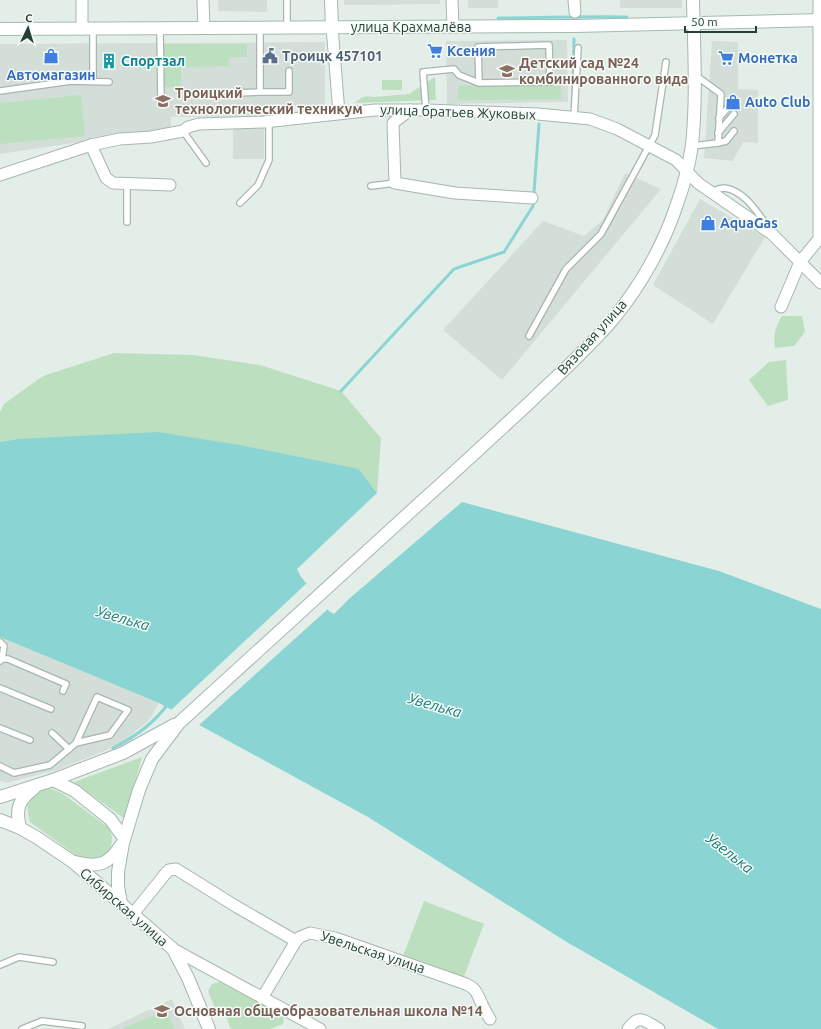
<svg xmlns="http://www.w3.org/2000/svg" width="821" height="1029" font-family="Ubuntu,sans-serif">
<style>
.built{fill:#d2ded7}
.green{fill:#bce0bf}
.water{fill:#8ad5d3}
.pier{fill:#e4eee8}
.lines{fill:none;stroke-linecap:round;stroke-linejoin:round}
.stream{stroke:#8ad5d3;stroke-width:3}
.service-casing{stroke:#a6b7ae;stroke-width:8}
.minor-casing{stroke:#a6b7ae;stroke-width:13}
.tertiary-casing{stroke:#a6b7ae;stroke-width:14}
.secondary-casing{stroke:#a2bbae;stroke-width:14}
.service{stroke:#fff;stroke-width:5.5}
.minor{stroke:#fff;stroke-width:11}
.tertiary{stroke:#fff;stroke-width:12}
.secondary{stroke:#fff;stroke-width:12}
.labels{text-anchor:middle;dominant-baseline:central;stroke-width:3;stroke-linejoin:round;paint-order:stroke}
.street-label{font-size:14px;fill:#224133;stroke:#f5faf7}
.shop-label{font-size:14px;font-weight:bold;fill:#366cbe;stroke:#f5faf7;text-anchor:start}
.service-label{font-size:14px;font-weight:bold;fill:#4e5e75;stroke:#f5faf7;text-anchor:start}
.culture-label{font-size:14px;font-weight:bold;fill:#0d838f;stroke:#f5faf7;text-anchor:start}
.education-label{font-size:14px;font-weight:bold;fill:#785e54;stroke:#f5faf7;text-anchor:start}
.water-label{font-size:15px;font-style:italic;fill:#197b7a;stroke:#f5faf7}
</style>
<rect width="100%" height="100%" fill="#e4eee8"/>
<g class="built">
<path d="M218,0h49v12l-49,-1z"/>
<path d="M344,0h96v4l-96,1z"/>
<rect x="468" y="0" width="30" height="8"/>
<rect x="620" y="0" width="62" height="8"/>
<path d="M567,40l1,62 -121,2 -1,-63z"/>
<path d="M712,41l26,1v47l20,1v53l-15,-1 -10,19 -29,-3z"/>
<path d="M325,42v64l-59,-1v11l-95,1v11l-171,26v-110z"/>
<rect x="233" y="127" width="31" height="32"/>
<path d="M625,173l36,16 -159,191 -59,-50 100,-109 41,15 19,-16z"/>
<path d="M700,199l65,38 -52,87 -60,-39z"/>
<path d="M0,637l159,66 -9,16 -31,26 -62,25 -51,13 -6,-2z"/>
<path d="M172,999l13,30h-77z"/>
</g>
<g class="green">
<path d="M164,44h83v13h-18v9l-48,1v20h-17z"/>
<path d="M435,77l1,23 -81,3c6,-6 10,-8 18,-6l36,-3z"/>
<rect x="382" y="80" width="20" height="10"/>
<path d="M561,84v15l-103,1v-14z"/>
<path d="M81,95l4,41 -85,8v-41z"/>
<path d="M782,316h20l3,16 -11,14 -19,2c-2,-12 0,-21 7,-32z"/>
<path d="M114,353l79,2 67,10 81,26 40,47 -4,55 -18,-24 -342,-30 -17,3v-30l4,-8 39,-28z"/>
<path d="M786,360l2,40 -20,6 -19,-26 20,-18z"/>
<path d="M142,757l-17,62 -51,-37z"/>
<path d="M42,789h10l11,5 46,34 3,9 -1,10 -3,8 -8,5 -16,1 -54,-39c-5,-17 -3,-24 12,-33z"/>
<path d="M424,901l60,23 -21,55 -60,-23z"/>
<path d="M220,982l61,31 3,6 -1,5 -13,5h-39l-6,-15 -7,2 -10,-25 4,-7z"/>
<path d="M166,1010l8,19h-51v-1z"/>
</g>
<path class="water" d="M159,432l86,14 114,23 18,24 -80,76 4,8 28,34 5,3 16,-16 112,-96 257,69 102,38v420h-103l-153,-88 -197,-124 -209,-114 -159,-66v-195l17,-3z"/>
<path class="pier" d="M308,582l21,26 -131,118 -28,-15z"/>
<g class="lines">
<g class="stream">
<path d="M498,18c43,0 86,-2 129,-1"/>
<path d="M573,93l1,-54"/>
<path d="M341,391l113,-122 50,-17 29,-46 6,-82"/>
<path d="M116,753l-3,-5c20,-10 41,-25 55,-44"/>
</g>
<defs>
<g id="service">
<path d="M160,28l1,72"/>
<path d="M287,28v-28"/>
<path d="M93,81v-52"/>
<path d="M0,91l71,-10 38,1"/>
<path d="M260,92h29v-21"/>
<path d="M235,93l25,-1v-64"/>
<path d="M426,110l-3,-38 31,-3 5,6 20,8 71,-1 -1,-37 -71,2 1,36"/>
<path d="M574,117l4,-69"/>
<path d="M719,118l14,-16"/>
<path d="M183,131l23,32"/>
<path d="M718,133l16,-19"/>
<path d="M718,143l8,-2 8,-10"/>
<path d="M692,146l26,-3 3,-49 -26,-19"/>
<path d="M127,183v39"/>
<path d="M371,186l24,-3"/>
<path d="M712,191c4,-1 8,-3 12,-3 20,2 33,24 44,39"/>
<path d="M240,203l18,-18 11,-25v-39"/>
<path d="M529,336l37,-67 35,-35 54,-99 11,-73"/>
<path d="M0,642l4,4 -2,13"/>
<path d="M0,661l2,-2h6l58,25 -3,7"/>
<path d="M0,688l51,21"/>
<path d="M0,728l30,12"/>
<path d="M52,733l17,16"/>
<path d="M0,766l14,7 36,-8 26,-22 21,-46 31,13 -18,25 -34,8"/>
<path d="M0,965l19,-8 34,5"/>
<path d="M22,1029l20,-8 40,5"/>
</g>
<g id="minor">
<path d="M203,0l1,28"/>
<path d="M452,0l1,27"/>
<path d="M574,0l1,12"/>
<path d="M332,27l7,86"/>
<path d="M82,29v-29"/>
<path d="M410,110l-17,13 2,60 60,10 77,5"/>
<path d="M91,145l15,33 7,5 57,2"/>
<path d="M0,175l91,-30 29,-6 31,-2 32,-6 5,-4 11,-3 65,-2 111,-12h51l112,4 52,5 27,10 59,31 22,23 74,51 49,49"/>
<path d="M781,307l19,-45 19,-23v-239"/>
<path d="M133,914l33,-41 3,-3 7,-1 61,38 59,34 4,-4 10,-4 25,5 131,46c12,6 10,9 16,20 2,5 5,10 8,15"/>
<path d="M173,949l147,80"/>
<path d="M262,998l34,-57"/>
<path d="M628,1029c11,-16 17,-8 31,0"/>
</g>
<g id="tertiary">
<path d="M331,0l1,27"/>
<path d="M53,780l22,11 35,28 14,19"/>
<path d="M0,797l53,-17 70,-27 51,-28"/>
<path d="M0,820l20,8 16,9 37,25 100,87 15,29 21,51"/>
<path d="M20,828c-5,-20 -1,-28 14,-40"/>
<path d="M75,862c22,6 34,3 46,-17"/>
<path d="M121,903l-3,-17v-14l5,-29 16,-53 13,-31 27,-36c80,-74 161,-147 242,-221 36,-32 71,-65 107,-98 29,-28 60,-55 86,-86 27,-33 50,-74 63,-114 7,-19 12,-39 15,-59 5,-48 2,-97 1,-145"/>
</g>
<path id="secondary" d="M0,29l575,-3 246,-6"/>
</defs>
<use href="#service" class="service-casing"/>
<use href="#minor" class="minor-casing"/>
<use href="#tertiary" class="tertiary-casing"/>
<use href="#secondary" class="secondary-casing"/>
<use href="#service" class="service"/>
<use href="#minor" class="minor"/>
<use href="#tertiary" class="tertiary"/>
<use href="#secondary" class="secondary"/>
</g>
<defs>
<symbol id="supermarket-bare" viewBox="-9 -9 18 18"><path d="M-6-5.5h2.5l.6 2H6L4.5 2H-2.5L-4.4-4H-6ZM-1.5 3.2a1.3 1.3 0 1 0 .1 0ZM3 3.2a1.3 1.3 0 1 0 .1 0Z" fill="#3f7fe0" stroke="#f5faf7" stroke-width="2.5" paint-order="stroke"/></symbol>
<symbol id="shop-bare" viewBox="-9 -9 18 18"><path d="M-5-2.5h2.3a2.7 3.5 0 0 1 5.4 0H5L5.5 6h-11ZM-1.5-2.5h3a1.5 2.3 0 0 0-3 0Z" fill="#3f7fe0" stroke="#f5faf7" stroke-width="2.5" paint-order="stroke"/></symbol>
<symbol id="civic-bare" viewBox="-9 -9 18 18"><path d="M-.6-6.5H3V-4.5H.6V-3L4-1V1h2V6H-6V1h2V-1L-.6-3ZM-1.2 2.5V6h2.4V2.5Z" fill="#5c6f8a" stroke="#f5faf7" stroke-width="2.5" paint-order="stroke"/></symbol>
<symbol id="building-bare" viewBox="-9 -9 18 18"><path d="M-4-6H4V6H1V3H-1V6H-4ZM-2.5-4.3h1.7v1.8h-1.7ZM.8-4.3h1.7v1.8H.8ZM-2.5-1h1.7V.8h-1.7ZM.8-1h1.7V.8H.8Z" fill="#0f9aa8" stroke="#f5faf7" stroke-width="2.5" paint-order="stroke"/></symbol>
<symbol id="school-bare" viewBox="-9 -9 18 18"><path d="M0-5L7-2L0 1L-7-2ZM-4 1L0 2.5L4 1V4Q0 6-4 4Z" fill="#8d6e63" stroke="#f5faf7" stroke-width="2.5" paint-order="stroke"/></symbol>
<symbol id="university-bare" viewBox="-9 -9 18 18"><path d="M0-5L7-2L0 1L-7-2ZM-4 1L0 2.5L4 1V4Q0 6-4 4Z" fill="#8d6e63" stroke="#f5faf7" stroke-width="2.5" paint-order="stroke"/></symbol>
</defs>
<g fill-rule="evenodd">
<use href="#supermarket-bare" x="424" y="40" width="22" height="22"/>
<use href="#shop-bare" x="40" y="45" width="22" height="22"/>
<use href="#civic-bare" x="259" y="45" width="22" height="22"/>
<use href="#supermarket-bare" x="715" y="47" width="22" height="22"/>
<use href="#building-bare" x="98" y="50" width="22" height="22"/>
<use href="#school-bare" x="496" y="60" width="22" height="22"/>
<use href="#university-bare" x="152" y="90" width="22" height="22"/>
<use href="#shop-bare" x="722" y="91" width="22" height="22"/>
<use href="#shop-bare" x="697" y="212" width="22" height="22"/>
<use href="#school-bare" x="151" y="1000" width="22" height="22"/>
</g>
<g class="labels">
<g class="street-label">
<text x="411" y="27">улица Крахмалёва</text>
<text transform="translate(458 112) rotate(2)">улица братьев Жуковых</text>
<text transform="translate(592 337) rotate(-48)">Вязовая улица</text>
<text transform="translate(124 907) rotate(41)">Сибирская улица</text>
<text transform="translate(373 952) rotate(18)">Увельская улица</text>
</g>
<g class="shop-label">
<text x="447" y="51">Ксения</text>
<text x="738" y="58">Монетка</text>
<text x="51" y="75" text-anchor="middle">Автомагазин</text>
<text x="745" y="102">Auto Club</text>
<text x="720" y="223">AquaGas</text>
</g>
<g class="service-label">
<text x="282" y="56">Троицк 457101</text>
</g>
<g class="culture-label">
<text x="121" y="61">Спортзал</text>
</g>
<g class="education-label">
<text x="519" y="63">Детский сад №24<tspan x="519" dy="16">комбинированного вида</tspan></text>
<text x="175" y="93">Троицкий<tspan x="175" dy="16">технологический техникум</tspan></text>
<text x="174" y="1011">Основная общеобразовательная школа №14</text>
</g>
<g class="water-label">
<text transform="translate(123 618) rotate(16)">Увелька</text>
<text transform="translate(435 705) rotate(16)">Увелька</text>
<text transform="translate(730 853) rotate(38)">Увелька</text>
</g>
</g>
<g transform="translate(28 28) rotate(4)" stroke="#f5faf7" stroke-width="3" paint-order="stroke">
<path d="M0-3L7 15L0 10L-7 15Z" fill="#224133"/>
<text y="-6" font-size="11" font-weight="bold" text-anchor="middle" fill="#224133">С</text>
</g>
<path d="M685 26v6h71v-6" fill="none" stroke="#224133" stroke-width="2"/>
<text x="691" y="26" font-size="12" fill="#224133" stroke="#f5faf7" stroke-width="3" paint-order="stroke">50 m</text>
</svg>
